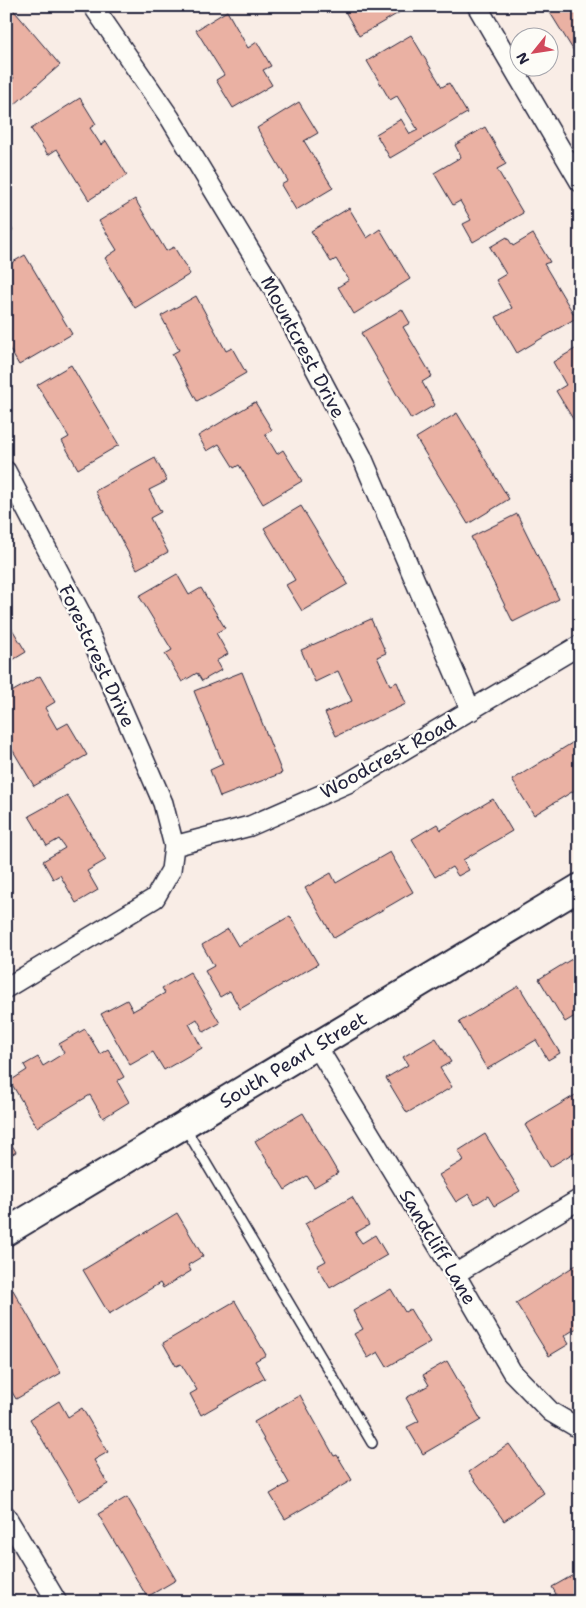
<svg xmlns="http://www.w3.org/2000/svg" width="586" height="1608" font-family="'Shantell Sans',sans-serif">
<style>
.building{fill:#eab1a3;stroke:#22223b}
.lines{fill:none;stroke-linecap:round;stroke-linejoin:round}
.lane-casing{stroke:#22223b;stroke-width:12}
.street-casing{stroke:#22223b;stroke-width:22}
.secondary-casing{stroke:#22223b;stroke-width:30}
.lane{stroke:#fdfcf7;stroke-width:9}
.street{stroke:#fdfcf7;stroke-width:19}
.secondary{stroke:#fdfcf7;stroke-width:26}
.labels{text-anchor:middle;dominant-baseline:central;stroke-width:5;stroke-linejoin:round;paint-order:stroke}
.street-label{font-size:19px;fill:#22223b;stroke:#fdfcf7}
</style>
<rect width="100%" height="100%" fill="#f9ede6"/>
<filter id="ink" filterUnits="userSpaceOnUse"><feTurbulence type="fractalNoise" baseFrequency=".02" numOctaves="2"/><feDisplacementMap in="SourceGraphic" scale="10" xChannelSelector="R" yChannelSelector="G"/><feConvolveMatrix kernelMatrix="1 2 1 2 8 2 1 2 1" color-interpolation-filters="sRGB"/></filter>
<g filter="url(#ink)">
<g class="building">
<path d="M6,6h4l50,59 -46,40 -8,-9v-12l8,-6 -8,-9z"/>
<path d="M154,6h12l-9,6z"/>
<path d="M342,6h64l1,2 -48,28z"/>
<path d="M546,6h34v55z"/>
<path d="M227,11l21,37 9,-6 14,24 -8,4 9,15 -39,23 -17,-28 8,-5 -28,-45z"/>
<path d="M411,35l31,52 7,-4 18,30 -77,45 -14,-24 25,-15 9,15 8,-4 -21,-34 -7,4 -23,-39z"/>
<path d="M80,98l16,26 -6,4 11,17 5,-4 21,34 -38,25 -32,-51 -9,6 -17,-26z"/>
<path d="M299,102l19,31 -14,8 29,47 -37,22 -15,-25 7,-4 -31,-53z"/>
<path d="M485,127l21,37 -9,5 26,44 -50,29 -10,-18 8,-4 -11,-19 -7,4 -19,-32 27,-16 -6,-12z"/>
<path d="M135,199l31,52 8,-4 16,27 -55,34 -30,-50 12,-8 -18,-29z"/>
<path d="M349,208l18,30 13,-9 30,50 -56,35 -16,-27 11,-7 -13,-21 -5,3 -20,-31z"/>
<path d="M6,220l7,10 -7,5z"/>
<path d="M533,234l17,28 -6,2 32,54 -59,35 -21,-36 16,-9 -16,-28 10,-6 -16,-27 17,-10 6,9z"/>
<path d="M25,255l47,79 -53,31 -13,-22v-5l4,-2 -4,-7v-63z"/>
<path d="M196,296l30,55 6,-3 14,25 -49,28 -25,-47 7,-4 -18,-34z"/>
<path d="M402,309l8,14 -7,4 29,49 -10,6 13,23 -24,14 -50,-86z"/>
<path d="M580,346v75l-4,3 -20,-33 10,-6 -13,-23z"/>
<path d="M71,365l48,80 -41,24 -16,-28 7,-4 -32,-52z"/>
<path d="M255,402l17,28 -7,4 12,20 6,-4 19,31 -39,23 -24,-39 -5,3 -15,-24 -12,7 -9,-15z"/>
<path d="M457,413l52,86 -41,25 -52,-86z"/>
<path d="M155,458l12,23 -18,9 12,22 -11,6 18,34 -31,17 -42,-78z"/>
<path d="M301,506l47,78 -46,27 -16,-26 9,-5 -31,-52z"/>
<path d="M517,514l42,85 -46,23 -42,-85z"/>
<path d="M177,574l12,21 12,-7 24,40 -9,5 12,21 -12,7 5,9 -19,11 -5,-8 -15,9 -17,-28 7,-4 -33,-54z"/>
<path d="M6,619l20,33 -20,12z"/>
<path d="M371,619l15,34 -9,4 13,28 7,-3 9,22 -70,32 -11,-23 27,-12 -14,-30 -23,11 -14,-32z"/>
<path d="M242,672l40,101 -62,24 -10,-27 13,-6 -29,-73z"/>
<path d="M40,676l15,26 -10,6 12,21 11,-6 19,32 -53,31 -28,-47v-44z"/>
<path d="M580,738v49l-46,28 -22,-35z"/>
<path d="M67,795l39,65 -19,11 11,19 -22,13 -16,-28 -7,4 -10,-18 22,-13 -6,-9 -12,7 -18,-30z"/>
<path d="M493,799l19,32 -49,29 6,10 -11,6 -6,-9 -17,10 -23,-38 25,-15 4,6z"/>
<path d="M390,852l23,40 -79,46 -29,-50 26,-15 5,10z"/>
<path d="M290,916l28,48 -78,45 -10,-18 -10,6 -15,-26 9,-5 -12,-21 26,-16 10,17z"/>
<path d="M580,954v59l-15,9 -26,-43z"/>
<path d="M190,972l30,51 -16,9 -7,-13 -8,5 13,24 -38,22 -11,-18 -23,13 -29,-51 26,-14 6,11 32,-18 -3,-5z"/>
<path d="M519,986l41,67 -12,7 -12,-20 -49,29 -28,-47z"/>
<path d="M85,1029l15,25 8,-5 16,28 -7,4 12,21 -26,16 -13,-23 -53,32 -27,-46 17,-11 -3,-5 14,-8 5,9 21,-13 -5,-9z"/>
<path d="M436,1038l15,24 -11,6 12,19 -45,26 -21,-35 22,-13 -5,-8z"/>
<path d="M577,1094l3,5v50l-30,18 -25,-42z"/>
<path d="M303,1113l35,60 -24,14 -7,-11 -22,14 -30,-49z"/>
<path d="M485,1134l35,57 -26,15 -6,-10 -13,8 -6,-10 -13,8 -17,-27 25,-15 -6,-9z"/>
<path d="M6,1135l10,17 -10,6z"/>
<path d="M352,1197l17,28 -14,8 7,10 13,-8 12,20 -57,33 -13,-22 9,-5 -21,-37z"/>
<path d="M177,1213l26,43 -15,9 3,6 -28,17 -3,-5 -51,31 -26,-44z"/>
<path d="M576,1265l4,7v54l-16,10 5,8 -20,12 -33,-53z"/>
<path d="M391,1289l14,23 5,-3 20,33 -43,25 -9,-15 -10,6 -14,-24 9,-5 -10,-18z"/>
<path d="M13,1290l48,83 -45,26 -10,-17v-88z"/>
<path d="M235,1301l31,54 -11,6 10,17 -64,37 -11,-21 7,-4 -16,-26 -5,2 -13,-23z"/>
<path d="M447,1361l34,59 -58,34 -16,-27 12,-6 -13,-23 23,-13 -6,-10z"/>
<path d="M300,1395l34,61 3,-1 15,25 -67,39 -15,-25 19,-11 -35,-61z"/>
<path d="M59,1401l9,16 14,-9 26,44 -14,8 14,24 -29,17 -49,-82z"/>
<path d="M509,1444l35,49 -40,28 -35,-49z"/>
<path d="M127,1497l49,83 -29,17 -49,-83z"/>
<path d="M575,1574l5,8v20h-38l14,-8 -4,-7z"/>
</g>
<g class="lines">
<defs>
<path id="lane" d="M184,1126l188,317"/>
<g id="street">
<path d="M93,6l77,112 104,172 88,167 109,254"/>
<path d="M477,6l103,176"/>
<path d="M6,471l74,141 83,191 11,43"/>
<path d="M6,988l149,-90 16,-28 3,-24 76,-20 98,-43 232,-138"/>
<path d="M316,1045l139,229 57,98 39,40 29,17"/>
<path d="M455,1274l125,-75"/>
<path d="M6,1516l51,86"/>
</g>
<path id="secondary" d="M6,1232l574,-345"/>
</defs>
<use href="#lane" class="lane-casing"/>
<use href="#street" class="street-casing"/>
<use href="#secondary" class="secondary-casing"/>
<use href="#lane" class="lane"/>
<use href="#street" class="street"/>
<use href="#secondary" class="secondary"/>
</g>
</g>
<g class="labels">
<g class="street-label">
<text transform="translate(303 347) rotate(62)">Mountcrest Drive</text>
<text transform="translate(97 656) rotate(65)">Forestcrest Drive</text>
<text transform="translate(388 757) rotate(-29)">Woodcrest Road</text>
<text transform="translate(293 1060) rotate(-31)">South Pearl Street</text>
<text transform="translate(438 1247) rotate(59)">Sandcliff Lane</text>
</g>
</g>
<rect width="586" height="1608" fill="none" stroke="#fdfcf7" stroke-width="25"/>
<rect x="12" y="12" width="561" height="1583" fill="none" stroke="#22223b" stroke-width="2" filter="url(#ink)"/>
<g transform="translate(534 52) rotate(240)"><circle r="24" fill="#fdfcf7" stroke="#a5a5ac"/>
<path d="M0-4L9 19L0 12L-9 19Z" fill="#d1495b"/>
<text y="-8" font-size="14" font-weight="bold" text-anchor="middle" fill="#22223b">N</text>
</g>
</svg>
